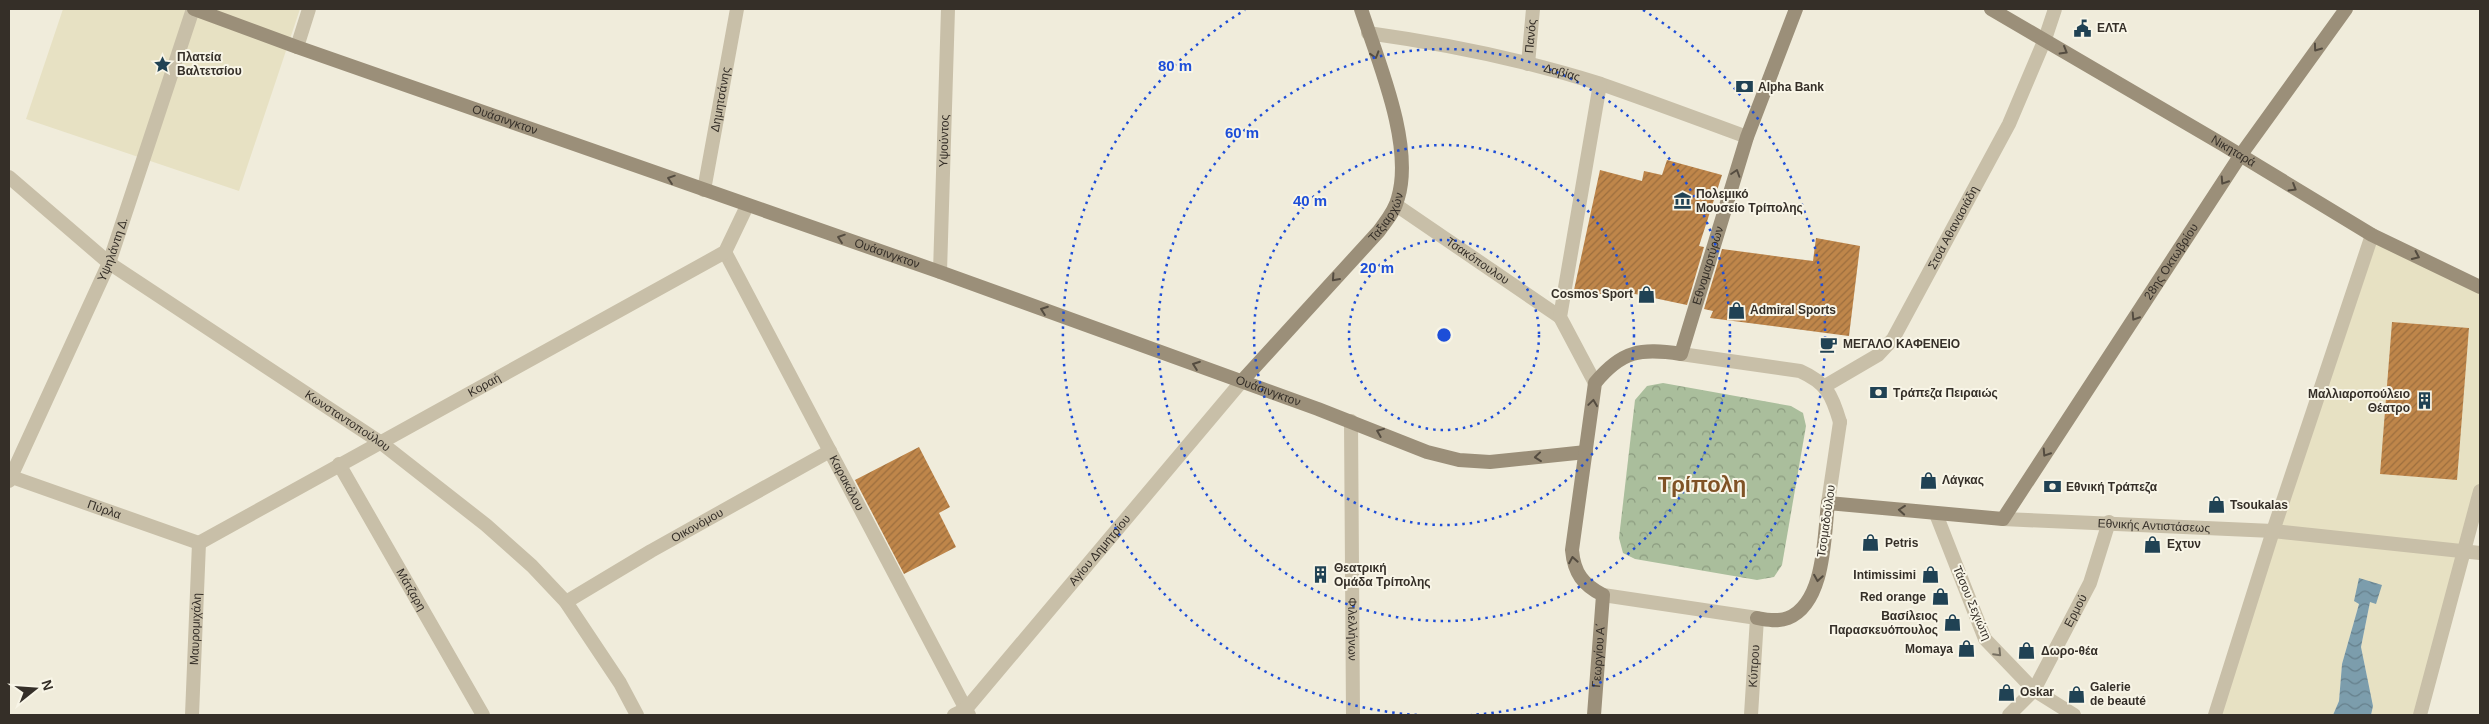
<svg xmlns="http://www.w3.org/2000/svg" width="2489" height="724" font-family="Arial,sans-serif">
<style>
.forest{fill:url(#forest-crowns)}
.plaza{fill:#e7e1c3;fill-rule:evenodd}
.water{fill:url(#water-waves)}
.building{fill:url(#building-hatch)}
.lines{fill:none;stroke-linecap:round;stroke-linejoin:round}
.service{stroke:#c8bfa8;stroke-width:14}
.pedestrian{stroke:#c8bfa8;stroke-width:14}
.minor{stroke:#c8bfa8;stroke-width:14}
.tertiary{stroke:#c8bfa8;stroke-width:14}
.secondary{stroke:#9b8f79;stroke-width:14}
.oneway{stroke:#544c40}
.oneway2{stroke:#777062}
.ring{fill:none;stroke:#1d4ed8;stroke-width:2.5;stroke-dasharray:2.5 5}
.labels{text-anchor:middle;dominant-baseline:central;stroke-width:4;stroke-linejoin:round;paint-order:stroke}
.poi-label{font-size:12px;font-weight:bold;fill:#352f28;stroke:#f8f5e7;text-anchor:start}
.street-label{font-size:12px;fill:#352f28;stroke:#f8f5e7}
.town-label{font-size:22px;font-weight:bold;fill:#7f5225;stroke:#f8f5e7}
.centre{fill:#1d4ed8;stroke:#f8f5e7;stroke-width:2.5}
.ring-label{font-size:15px;text-anchor:middle;font-weight:bold;fill:#1d4ed8;stroke:#f8f5e7;stroke-width:4;stroke-linejoin:round;paint-order:stroke}
</style>
<defs>
<pattern id="forest-crowns" width="20" height="18" patternUnits="userSpaceOnUse" patternTransform="scale(1.25)"><rect width="20" height="18" fill="#aabe9c"/><path d="M2 6a3 3 0 1 1 6 0M12 15a3 3 0 1 1 6 0" fill="none" stroke="#8b9b7f"/></pattern>
<pattern id="water-waves" width="16" height="10" patternUnits="userSpaceOnUse" patternTransform="scale(1.25)"><rect width="16" height="10" fill="#7c9dac"/><path d="M0 5q4-4 8 0t8 0" fill="none" stroke="#66808c"/></pattern>
<pattern id="building-hatch" width="6" height="6" patternUnits="userSpaceOnUse" patternTransform="scale(1.25)"><rect width="6" height="6" fill="#bf864a"/><path d="M-1 1l2-2M0 6l6-6M5 7l2-2" fill="none" stroke="#9c6e3e"/></pattern>
</defs>
<rect width="100%" height="100%" fill="#f0ecdb"/>
<path class="forest" d="M1663,383l128,23 12,7 3,13 -24,139 -8,12 -17,3 -122,-21 -12,-6 -4,-15 16,-138 12,-14z"/>
<g class="plaza">
<path d="M63,9h237l-61,182 -213,-72z"/>
<path d="M2372,235l108,52v204l-60,224h-49l2,-9 -12,-59 9,-45 -11,-24v26l-17,60 -3,37 -6,14h-118zM2392,322l77,6 -13,152 -76,-6z"/>
</g>
<path class="water" d="M2359,578l23,7 -6,19 -6,-2 -9,45 12,59 -2,9h-38l6,-14 3,-37 17,-60 -5,-3z"/>
<g class="building">
<path d="M1667,160l55,15 -23,71 5,1 -17,58 -71,-15 -2,6 -40,-6 26,-120 42,11 2,-10 18,4z"/>
<path d="M1816,238l44,8 -11,90 -139,-18 3,-7 -9,-2 18,-60 91,12z"/>
<path d="M2392,322l77,6 -12,152 -77,-6z"/>
<path d="M919,447l31,60 -11,6 17,34 -52,27 -49,-94z"/>
</g>
<g class="lines">
<path class="service" d="M1681,354l119,17c27,12 32,24 40,51"/>
<g class="pedestrian">
<path id="s1" d="M1368,33c79,11 157,27 233,51 49,17 97,35 146,53"/>
<path id="s2" d="M1528,64l5,-55"/>
<path id="s3" d="M1396,205l164,112"/>
<path d="M1595,383l-35,-66 40,-233"/>
<path id="s4" d="M1825,386l53,-31 15,-16 116,-215 36,-85"/>
<path id="s5" d="M1351,421l2,294"/>
<path d="M1828,503l12,-81"/>
<path d="M1936,514l49,125 49,51 40,25"/>
<path id="s6" d="M2003,519l270,12 207,22"/>
<path d="M1603,595l154,23"/>
<path id="s7" d="M2009,715l25,-25 56,-107 19,-61"/>
<path d="M2215,715l58,-184 99,-296"/>
<path d="M2420,715l60,-224"/>
</g>
<g class="minor">
<path d="M2045,39l10,-30"/>
<path d="M297,47l12,-38"/>
<path id="s8" d="M9,177l100,86 271,179 106,83 46,41 34,36 54,81 17,32"/>
<path id="s9" d="M704,190l33,-181"/>
<path id="s10" d="M725,252l244,463"/>
<path id="s11" d="M940,272l8,-263"/>
<path id="s12" d="M339,464l144,251"/>
<path id="s13" d="M9,476l190,67"/>
<path id="s14" d="M9,481l100,-218 84,-254"/>
<path id="s15" d="M199,543l526,-291 22,-46"/>
<path id="s16" d="M566,602l85,-51 179,-100"/>
<path id="s17" d="M192,715l7,-172"/>
<path id="s18" d="M954,715l12,-6 276,-328"/>
</g>
<path class="tertiary" id="s19" d="M1751,715l6,-97"/>
<g class="secondary">
<path id="s20" d="M194,9l103,38 643,225 378,137 109,43 32,8 31,2 96,-10"/>
<path id="s21" d="M1991,9l231,135 150,91 108,52"/>
<path id="s22" d="M1242,381l137,-150c7,-10 16,-20 19,-33 16,-53 -20,-137 -37,-189"/>
<path id="s23" d="M1757,618c10,2 21,4 31,0 37,-15 36,-81 40,-115l175,16 237,-363 106,-147"/>
<path id="s24" d="M1594,715l9,-120c-20,-10 -29,-22 -31,-45l23,-167c27,-33 46,-35 86,-29l66,-217 49,-128"/>
</g>
</g>
<defs><path id="oneway-chevron" d="M-2-3.5L2.5 0L-2 3.5" fill="none" stroke-width="1.6" stroke-linecap="round" stroke-linejoin="round" transform="scale(1.25)"/></defs>
<g class="oneway">
<use href="#oneway-chevron" transform="translate(2317 48) rotate(126)"/>
<use href="#oneway-chevron" transform="translate(2064 51) rotate(30)"/>
<use href="#oneway-chevron" transform="translate(1375 55) rotate(73)"/>
<use href="#oneway-chevron" transform="translate(1736 173) rotate(-72)"/>
<use href="#oneway-chevron" transform="translate(671 179) rotate(-161)"/>
<use href="#oneway-chevron" transform="translate(2224 181) rotate(123)"/>
<use href="#oneway-chevron" transform="translate(2293 188) rotate(31)"/>
<use href="#oneway-chevron" transform="translate(841 238) rotate(-161)"/>
<use href="#oneway-chevron" transform="translate(2416 256) rotate(25)"/>
<use href="#oneway-chevron" transform="translate(1335 278) rotate(132)"/>
<use href="#oneway-chevron" transform="translate(1044 310) rotate(-160)"/>
<use href="#oneway-chevron" transform="translate(2135 317) rotate(123)"/>
<use href="#oneway-chevron" transform="translate(1196 365) rotate(-160)"/>
<use href="#oneway-chevron" transform="translate(1593 403) rotate(-82)"/>
<use href="#oneway-chevron" transform="translate(1380 432) rotate(-158)"/>
<use href="#oneway-chevron" transform="translate(2046 453) rotate(123)"/>
<use href="#oneway-chevron" transform="translate(1538 457) rotate(174)"/>
<use href="#oneway-chevron" transform="translate(1902 510) rotate(-175)"/>
<use href="#oneway-chevron" transform="translate(1573 560) rotate(-100)"/>
<use href="#oneway-chevron" transform="translate(1818 578) rotate(99)"/>
</g>
<use class="oneway2" href="#oneway-chevron" transform="translate(1998 653) rotate(46)"/>
<g class="ring">
<circle cx="1444" cy="335" r="95"/>
<circle cx="1444" cy="335" r="190"/>
<circle cx="1444" cy="335" r="286"/>
<path d="M1417 715A381 381 0 0 1 1245 10M1643 10A381 381 0 0 1 1471 715"/>
</g>
<defs>
<symbol id="civic-bare" viewBox="-9 -9 18 18"><path d="M-.6-6.5H3V-4.5H.6V-3L4-1V1h2V6H-6V1h2V-1L-.6-3ZM-1.2 2.5V6h2.4V2.5Z" fill="#204254" stroke="#f8f5e7" stroke-width="2.5" paint-order="stroke"/></symbol>
<symbol id="sight-bare" viewBox="-9 -9 18 18"><path d="M0-6L1.8-2.2L6-1.7L2.9 1.2L3.7 5.4L0 3.3L-3.7 5.4L-2.9 1.2L-6-1.7L-1.8-2.2Z" fill="#204254" stroke="#f8f5e7" stroke-width="2.5" paint-order="stroke"/></symbol>
<symbol id="bank-bare" viewBox="-9 -9 18 18"><path d="M-6-4H6V4H-6ZM0-2.3a2.3 2.3 0 1 0 0 4.6a2.3 2.3 0 1 0 0-4.6Z" fill="#204254" stroke="#f8f5e7" stroke-width="2.5" paint-order="stroke"/></symbol>
<symbol id="museum-bare" viewBox="-9 -9 18 18"><path d="M0-6L6-3V-2H-6V-3ZM-5-1h2V3h-2ZM-1-1h2V3h-2ZM3-1h2V3H3ZM-6 4H6V6H-6Z" fill="#204254" stroke="#f8f5e7" stroke-width="2.5" paint-order="stroke"/></symbol>
<symbol id="shop-bare" viewBox="-9 -9 18 18"><path d="M-5-2.5h2.3a2.7 3.5 0 0 1 5.4 0H5L5.5 6h-11ZM-1.5-2.5h3a1.5 2.3 0 0 0-3 0Z" fill="#204254" stroke="#f8f5e7" stroke-width="2.5" paint-order="stroke"/></symbol>
<symbol id="cafe-bare" viewBox="-9 -9 18 18"><path d="M-5.5-4.5H6V0H3Q3 3.5 0 3.5H-2.5Q-5.5 3.5-5.5 0ZM3-3.2v2h1.7v-2ZM-6 4.5H4V6H-6Z" fill="#204254" stroke="#f8f5e7" stroke-width="2.5" paint-order="stroke"/></symbol>
<symbol id="building-bare" viewBox="-9 -9 18 18"><path d="M-4-6H4V6H1V3H-1V6H-4ZM-2.5-4.3h1.7v1.8h-1.7ZM.8-4.3h1.7v1.8H.8ZM-2.5-1h1.7V.8h-1.7ZM.8-1h1.7V.8H.8Z" fill="#204254" stroke="#f8f5e7" stroke-width="2.5" paint-order="stroke"/></symbol>
</defs>
<g fill-rule="evenodd">
<use href="#civic-bare" x="2070" y="16" width="25" height="25"/>
<use href="#sight-bare" x="150" y="52" width="25" height="25"/>
<use href="#bank-bare" x="1732" y="74" width="25" height="25"/>
<use href="#museum-bare" x="1670" y="188" width="25" height="25"/>
<use href="#shop-bare" x="1634" y="282" width="25" height="25"/>
<use href="#shop-bare" x="1724" y="298" width="25" height="25"/>
<use href="#cafe-bare" x="1816" y="332" width="25" height="25"/>
<use href="#bank-bare" x="1866" y="380" width="25" height="25"/>
<use href="#building-bare" x="2412" y="388" width="25" height="25"/>
<use href="#shop-bare" x="1916" y="468" width="25" height="25"/>
<use href="#bank-bare" x="2040" y="474" width="25" height="25"/>
<use href="#shop-bare" x="2204" y="492" width="25" height="25"/>
<use href="#shop-bare" x="1858" y="530" width="25" height="25"/>
<use href="#shop-bare" x="2140" y="532" width="25" height="25"/>
<use href="#building-bare" x="1308" y="562" width="25" height="25"/>
<use href="#shop-bare" x="1918" y="562" width="25" height="25"/>
<use href="#shop-bare" x="1928" y="584" width="25" height="25"/>
<use href="#shop-bare" x="1940" y="610" width="25" height="25"/>
<use href="#shop-bare" x="1954" y="636" width="25" height="25"/>
<use href="#shop-bare" x="2014" y="638" width="25" height="25"/>
<use href="#shop-bare" x="1994" y="680" width="25" height="25"/>
<use href="#shop-bare" x="2064" y="682" width="25" height="25"/>
</g>
<g class="labels">
<g class="poi-label">
<text x="2097" y="28">ΕΛΤΑ</text>
<text x="177" y="57">Πλατεία<tspan x="177" dy="14">Βαλτετσίου</tspan></text>
<text x="1758" y="87">Alpha Bank</text>
<text x="1696" y="194">Πολεμικό<tspan x="1696" dy="14">Μουσείο Τρίπολης</tspan></text>
<text x="1633" y="294" text-anchor="end">Cosmos Sport</text>
<text x="1750" y="310">Admiral Sports</text>
<text x="1843" y="344">ΜΕΓΑΛΟ ΚΑΦΕΝΕΙΟ</text>
<text x="1893" y="393">Τράπεζα Πειραιώς</text>
<text x="2410" y="394" text-anchor="end">Μαλλιαροπούλειο<tspan x="2410" dy="14">Θέατρο</tspan></text>
<text x="1942" y="480">Λάγκας</text>
<text x="2066" y="487">Εθνική Τράπεζα</text>
<text x="2230" y="505">Tsoukalas</text>
<text x="1885" y="543">Petris</text>
<text x="2167" y="544">Εχτυν</text>
<text x="1334" y="568">Θεατρική<tspan x="1334" dy="14">Ομάδα Τρίπολης</tspan></text>
<text x="1916" y="575" text-anchor="end">Intimissimi</text>
<text x="1926" y="597" text-anchor="end">Red orange</text>
<text x="1938" y="616" text-anchor="end">Βασίλειος<tspan x="1938" dy="14">Παρασκευόπουλος</tspan></text>
<text x="1953" y="649" text-anchor="end">Momaya</text>
<text x="2041" y="651">Δωρο-θέα</text>
<text x="2090" y="687">Galerie<tspan x="2090" dy="14">de beauté</tspan></text>
<text x="2020" y="692">Oskar</text>
</g>
<g class="street-label">
<text stroke="none"><textPath href="#s2" startOffset="28">Πανός</textPath></text>
<text stroke="none"><textPath href="#s1" startOffset="198">Δαβίας</textPath></text>
<text stroke="none"><textPath href="#s9" startOffset="92">Δημητσάνης</textPath></text>
<text stroke="none"><textPath href="#s20" startOffset="330">Ουάσινγκτον</textPath></text>
<text stroke="none"><textPath href="#s11" startOffset="131">Υψούντος</textPath></text>
<text stroke="none"><textPath href="#s21" startOffset="281">Νικηταρά</textPath></text>
<text stroke="none"><textPath href="#s22" startOffset="219">Ταξιαρχών</textPath></text>
<text stroke="none"><textPath href="#s4" startOffset="210">Στοά Αθανασιάδη</textPath></text>
<text stroke="none"><textPath href="#s14" startOffset="254">Υψηλάντη Δ.</textPath></text>
<text stroke="none"><textPath href="#s20" startOffset="735">Ουάσινγκτον</textPath></text>
<text stroke="none"><textPath href="#s3" startOffset="99">Τσακόπουλου</textPath></text>
<text stroke="none"><textPath href="#s23" startOffset="642">28ης Οκτωβρίου</textPath></text>
<text stroke="none"><textPath href="#s24" startOffset="536">Εθνομαρτύρων</textPath></text>
<text stroke="none"><textPath href="#s15" startOffset="326">Κοραή</textPath></text>
<text stroke="none"><textPath href="#s20" startOffset="1140">Ουάσινγκτον</textPath></text>
<text stroke="none"><textPath href="#s8" startOffset="418">Κωνσταντοπούλου</textPath></text>
<text stroke="none"><textPath href="#s10" startOffset="261">Καρακάλου</textPath></text>
<text stroke="none"><textPath href="#s13" startOffset="101">Πύρλα</textPath></text>
<text transform="translate(1826 521) rotate(-82)">Τσομαδούλου</text>
<text stroke="none"><textPath href="#s16" startOffset="152">Οικονόμου</textPath></text>
<text stroke="none"><textPath href="#s6" startOffset="151">Εθνικής Αντιστάσεως</textPath></text>
<text stroke="none"><textPath href="#s18" startOffset="221">Αγίου Δημητρίου</textPath></text>
<text stroke="none"><textPath href="#s12" startOffset="145">Μάτζαρη</textPath></text>
<text transform="translate(1972 603) rotate(67)">Τάσου Σεχιώτη</text>
<text stroke="none"><textPath href="#s7" startOffset="125">Ερμού</textPath></text>
<text stroke="none"><textPath href="#s5" startOffset="208">Φιλελλήνων</textPath></text>
<text stroke="none"><textPath href="#s17" startOffset="86">Μαυρομιχάλη</textPath></text>
<text stroke="none"><textPath href="#s24" startOffset="60">Γεωργίου Α΄</textPath></text>
<text stroke="none"><textPath href="#s19" startOffset="49">Κύπρου</textPath></text>
</g>
<g class="town-label">
<text x="1702" y="484">Τρίπολη</text>
</g>
</g>
<circle cx="1444" cy="335" r="8" class="centre"/>
<g class="ring-label">
<text x="1175" y="71">80 m</text>
<text x="1242" y="138">60 m</text>
<text x="1310" y="206">40 m</text>
<text x="1377" y="273">20 m</text>
</g>
<rect width="2489" height="724" fill="none" stroke="#352f28" stroke-width="20"/>
<g transform="translate(35 689) rotate(73)" stroke="#f8f5e7" stroke-width="4" paint-order="stroke">
<path d="M0-4L9 19L0 12L-9 19Z" fill="#352f28"/>
<text y="-8" font-size="14" font-weight="bold" text-anchor="middle" fill="#352f28">N</text>
</g>
</svg>
